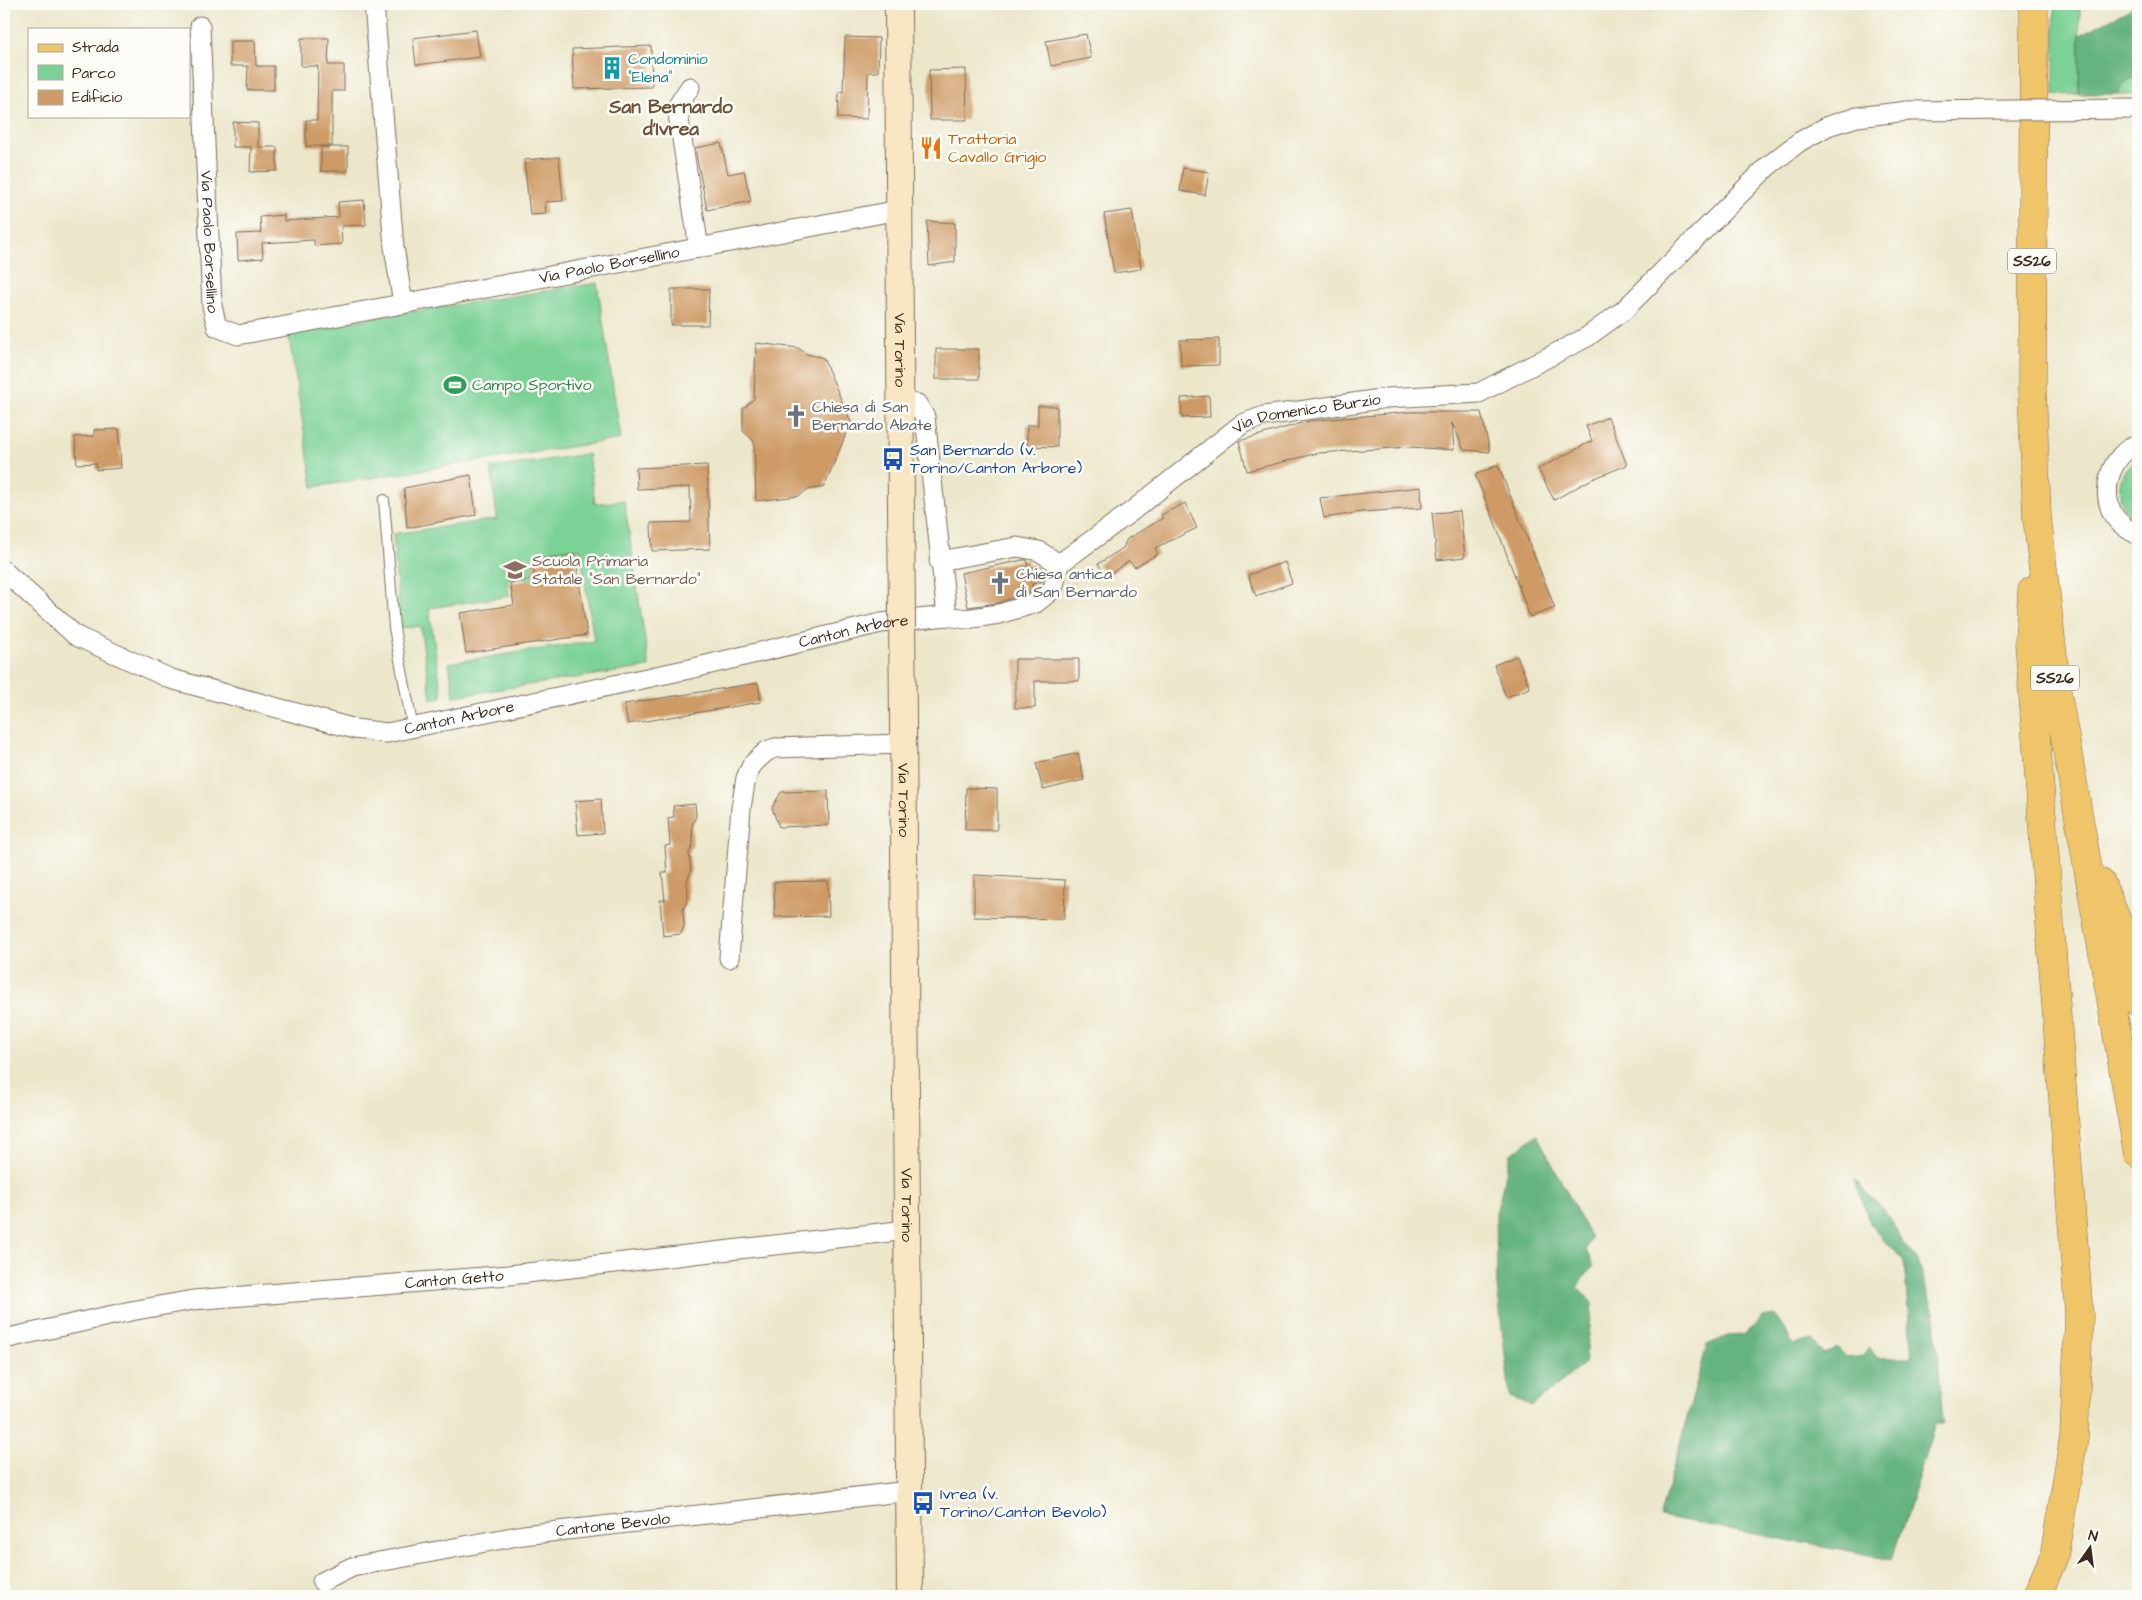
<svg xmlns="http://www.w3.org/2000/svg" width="2142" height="1600" font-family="'Architects Daughter',sans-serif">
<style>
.green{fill:#7cd296;stroke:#5c7e5a}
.forest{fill:#65b47f;stroke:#506f4e}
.building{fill:#ce9b66}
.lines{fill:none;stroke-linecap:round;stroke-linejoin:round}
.lane-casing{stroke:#796c5b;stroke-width:12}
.street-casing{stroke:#796c5b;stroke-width:21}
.secondary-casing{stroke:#796c5b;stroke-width:28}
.primary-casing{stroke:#796c5b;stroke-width:29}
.lane{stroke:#fff;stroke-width:10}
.street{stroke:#fff;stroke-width:19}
.secondary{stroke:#f9e7c3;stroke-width:26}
.primary{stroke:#f0c469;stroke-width:28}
.street-bridge-casing{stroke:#796c5b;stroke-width:21;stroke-linecap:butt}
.secondary-bridge-casing{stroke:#796c5b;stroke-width:28;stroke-linecap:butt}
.street-bridge{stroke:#fff;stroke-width:19}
.secondary-bridge{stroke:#f9e7c3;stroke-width:26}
.labels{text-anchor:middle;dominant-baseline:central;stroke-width:5;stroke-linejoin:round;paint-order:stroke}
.shield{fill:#fdfcf7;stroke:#75695f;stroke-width:1}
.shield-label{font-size:15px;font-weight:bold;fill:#3b2a1e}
.culture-label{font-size:16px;fill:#0d838f;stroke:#fdfcf7;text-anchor:start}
.food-label{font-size:16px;fill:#c56008;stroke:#fdfcf7;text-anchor:start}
.street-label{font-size:16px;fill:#3b2a1e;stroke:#fdfcf7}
.leisure-label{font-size:16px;fill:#27864d;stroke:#fdfcf7;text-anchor:start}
.worship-label{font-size:16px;fill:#5b616d;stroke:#fdfcf7;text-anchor:start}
.transit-label{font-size:16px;fill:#164399;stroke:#fdfcf7;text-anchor:start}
.education-label{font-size:16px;fill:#785e54;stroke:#fdfcf7;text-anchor:start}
.quarter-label{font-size:19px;font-weight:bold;fill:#6e5237;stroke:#fdfcf7}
</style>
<rect width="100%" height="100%" fill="#fdfcf7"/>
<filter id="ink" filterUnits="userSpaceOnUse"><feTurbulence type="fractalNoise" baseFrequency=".02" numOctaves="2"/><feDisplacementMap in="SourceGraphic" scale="10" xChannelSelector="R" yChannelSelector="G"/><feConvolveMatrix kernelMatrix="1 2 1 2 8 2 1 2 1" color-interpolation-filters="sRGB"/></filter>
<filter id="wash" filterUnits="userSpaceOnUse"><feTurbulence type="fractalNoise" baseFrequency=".0096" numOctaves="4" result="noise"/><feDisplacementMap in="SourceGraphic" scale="20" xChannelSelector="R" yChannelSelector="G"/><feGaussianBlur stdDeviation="1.12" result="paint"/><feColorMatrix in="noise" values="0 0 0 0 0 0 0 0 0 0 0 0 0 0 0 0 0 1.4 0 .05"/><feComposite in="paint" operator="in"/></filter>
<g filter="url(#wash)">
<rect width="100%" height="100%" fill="#ece7cb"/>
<g class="green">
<path d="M2055,4h25l-1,90 -25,1z"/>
<path d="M2138,75v19h-21l5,-11z"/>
<path d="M597,283l24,156 -308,48 -25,-156z"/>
<path d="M588,454l7,50 29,-4 25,167 -195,29 -5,-33 145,-22 -14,-92 -48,6 5,40 -8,1 -3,-19 -19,3 2,16 -80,12 13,89 -11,2 -11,-73 -20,2 -7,-94 104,-15 -6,-51z"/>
<path d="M2138,457v67c-24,-18 -25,-50 0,-67z"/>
</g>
<g class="forest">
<path d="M2138,5v70l-16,8 -5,11h-38l1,-59z"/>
<path d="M1537,1135l54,103 -5,12 7,16 -16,21 16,17 -8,59 -53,43 -22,-9 -13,-111 -1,-73 15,-59z"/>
<path d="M1854,1179l36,38 12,25 16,19 17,55 8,108h-8l-43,136 -232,-44 47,-171 21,-9 14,-1 15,-11 5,-8 12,-2 20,31 18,-5 12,14 13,-7 10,11 16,-2 6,-9 8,11h35l-8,-97 -33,-36z"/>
</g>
<g id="blocks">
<g class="building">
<path d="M476,30l4,27 -64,8 -3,-27z"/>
<path d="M1086,34l5,24 -40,8 -5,-25z"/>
<path d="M845,37l34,1 -1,34h-10l-1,47 -29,-1 1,-26h4z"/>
<path d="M301,38h28l-1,27h16v26h-12v55h-26v-26h11l1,-54h-17z"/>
<path d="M230,41h25l1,25h18v24h-27l1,-24h-18z"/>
<path d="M651,46l1,41 -78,2 -2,-40z"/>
<path d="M966,69l1,51h-37l-1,-50z"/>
<path d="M233,122l25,1v24h19v24l-27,1 1,-25h-18z"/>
<path d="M721,143l7,31 16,-3 7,30 -44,9 -12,-62z"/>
<rect x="321" y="147" width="27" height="24"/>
<path d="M559,157l4,44 -18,1 1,12 -16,1 -6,-55z"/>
<path d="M1183,168l26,4 -4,23 -25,-4z"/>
<path d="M364,200l2,25 -25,1 1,18 -28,2v-6l-52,3 1,15 -25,2 -1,-26 24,-1 -1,-16 24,-2v6l55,-4 -1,-15z"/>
<path d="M1132,210l9,59 -27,4 -10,-59z"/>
<path d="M927,221l28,2v39l-26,4z"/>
<path d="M671,289h38l-1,36h-37z"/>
<path d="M1219,339v26l-38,1 -1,-26z"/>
<path d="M756,343l42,5 9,6 16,4 28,64 -27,65 -17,3 -8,6 -43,5 -2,-60 -11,-10v-22l11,-10z"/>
<rect x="936" y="349" width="43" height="30"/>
<path d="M1209,396l1,21 -28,1 -1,-20z"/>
<path d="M1038,406h19v41l-30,-1v-21h11z"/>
<path d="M1410,412h71l9,40 -26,-2 -12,-27 2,27 -45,-3 -91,6 -71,18 -8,-30 70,-20z"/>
<path d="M1608,417l19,48 -37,15 -36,20 -16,-31 54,-28 -6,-15z"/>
<path d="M119,429l2,39 -25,2v-7l-19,1 -2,-27 19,-1v-6z"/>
<path d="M707,465l3,84 -58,2 -1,-28 40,-1 -1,-35 -53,2 -1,-21z"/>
<path d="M1498,465l57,143 -25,9 -38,-102 -17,-40z"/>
<path d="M471,475l5,40 -69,13 -3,-40z"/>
<path d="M1421,487l1,21 -61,4 -37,6 -4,-20z"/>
<path d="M1185,503l12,25 -42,20 3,6 -23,13 -6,-6 -22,15 -9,-12 25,-16 4,-9 36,-21 -2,-3z"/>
<path d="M1460,511l5,46 -28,3 -5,-47z"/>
<path d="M575,554l12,81 -121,18 -6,-40 54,-8 -4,-22 25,-4 -3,-19z"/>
<path d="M1023,560h4l1,8 9,-2 4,16 -9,2 1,7 -36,12 -29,4 -7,-34z"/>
<path d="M1285,562l7,21 -36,13 -8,-21z"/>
<path d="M1517,656l13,32 -24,9 -12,-32z"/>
<path d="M1015,659h64v22h-44v27h-20z"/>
<path d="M758,683l3,19 -133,22 -4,-20z"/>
<path d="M1078,753l6,27 -41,10 -7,-27z"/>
<path d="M966,788l31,1v41h-32z"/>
<path d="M828,791l1,34 -50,2 -7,-19 9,-16z"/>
<path d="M601,799l2,34 -25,2 -3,-34z"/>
<path d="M695,804l1,12 -4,10 1,18 -4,9 2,18 -4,10 1,17 -5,12 1,16 -3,8 -18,2 -3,-36h5l-3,-27h5l-2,-27 5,-1 -2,-27 6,-1 -1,-11z"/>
<path d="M974,875l91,5 -1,39 -90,-2z"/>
<path d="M828,881l1,35 -54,1 -1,-35z"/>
</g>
</g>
</g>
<g filter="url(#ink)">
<use href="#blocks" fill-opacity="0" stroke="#796c5b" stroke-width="1"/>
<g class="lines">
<defs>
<path id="lane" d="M384,500l10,128 19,101"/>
<g id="street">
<path d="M374,4l20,243 9,57"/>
<path id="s1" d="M200,26l12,280 5,21 21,8 661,-125"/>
<path d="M690,87l-13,20 22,141"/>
<path d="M901,402l16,2 8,13 22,199"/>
<path d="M2138,444c-27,10 -39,47 -24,72 6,9 15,14 24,19"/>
<path d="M939,561l78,-14 22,4 20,13"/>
<path id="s2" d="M1059,564l73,-53 110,-87 22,-8 123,-18 92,-5 108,-56 37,-27 143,-143 32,-25 29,-16 29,-9 51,-6"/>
<path id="s3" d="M4,571l72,65 95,43 184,50 32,4 307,-65 187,-45 66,-7 19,3 33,-5 37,-11 17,-14 6,-25"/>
<path d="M729,958l12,-150 5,-30 6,-13 7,-7 8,-7 8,-3 128,-4"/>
<path id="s4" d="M4,1339l127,-28 62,-11 316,-25 398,-45"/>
<path id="s5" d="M322,1582l30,-15 171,-32 386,-44"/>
</g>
<g id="secondary">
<path id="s6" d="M898,4l3,504"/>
<path id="s7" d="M903,720l7,876"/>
</g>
<g id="primary">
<path d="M2034,4l-2,386 5,127 20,175 81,462"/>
<path d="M2032,591l-3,51 50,673 -5,122 -20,119 -17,40"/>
<path d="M2101,883l17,40 20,79"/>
</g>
</defs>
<use href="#lane" class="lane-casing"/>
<use href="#street" class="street-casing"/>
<use href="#secondary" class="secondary-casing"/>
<use href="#primary" class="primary-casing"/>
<use href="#lane" class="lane"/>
<use href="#street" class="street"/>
<use href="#secondary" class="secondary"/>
<use href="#primary" class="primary"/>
<defs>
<path id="street-bridge" d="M1908,111l230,-2"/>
<path id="secondary-bridge" d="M901,508l2,212"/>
</defs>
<use href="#street-bridge" class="street-bridge-casing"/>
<use href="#secondary-bridge" class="secondary-bridge-casing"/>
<use href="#street-bridge" class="street-bridge"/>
<use href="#secondary-bridge" class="secondary-bridge"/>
</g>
</g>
<defs>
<symbol id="building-bare" viewBox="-9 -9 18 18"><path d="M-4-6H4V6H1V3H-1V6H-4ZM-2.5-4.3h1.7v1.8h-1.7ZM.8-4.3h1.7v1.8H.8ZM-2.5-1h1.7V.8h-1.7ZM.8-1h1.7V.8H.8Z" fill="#0f9aa8" stroke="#fdfcf7" stroke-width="2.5" paint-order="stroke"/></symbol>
<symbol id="restaurant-bare" viewBox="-9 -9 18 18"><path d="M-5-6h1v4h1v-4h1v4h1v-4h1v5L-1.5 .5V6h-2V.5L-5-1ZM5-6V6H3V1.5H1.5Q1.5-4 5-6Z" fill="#e8710a" stroke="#fdfcf7" stroke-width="2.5" paint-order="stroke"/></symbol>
<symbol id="stadium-bare" viewBox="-9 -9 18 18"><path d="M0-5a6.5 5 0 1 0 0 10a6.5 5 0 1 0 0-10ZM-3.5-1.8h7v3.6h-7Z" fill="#2e9e5b" stroke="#fdfcf7" stroke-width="2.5" paint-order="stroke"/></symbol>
<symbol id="church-bare" viewBox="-9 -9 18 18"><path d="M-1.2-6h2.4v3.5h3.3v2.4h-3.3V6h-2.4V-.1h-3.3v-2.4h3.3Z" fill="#6b7280" stroke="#fdfcf7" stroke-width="2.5" paint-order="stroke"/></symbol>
<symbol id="bus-bare" viewBox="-9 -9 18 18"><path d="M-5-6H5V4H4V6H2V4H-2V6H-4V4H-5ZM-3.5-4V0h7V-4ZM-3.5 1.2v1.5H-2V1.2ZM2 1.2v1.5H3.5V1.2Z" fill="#1a4fb4" stroke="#fdfcf7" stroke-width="2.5" paint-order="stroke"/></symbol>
<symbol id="school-bare" viewBox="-9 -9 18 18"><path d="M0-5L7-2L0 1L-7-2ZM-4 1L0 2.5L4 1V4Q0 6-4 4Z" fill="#8d6e63" stroke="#fdfcf7" stroke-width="2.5" paint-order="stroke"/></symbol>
</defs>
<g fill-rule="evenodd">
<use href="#building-bare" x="596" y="52" width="32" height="32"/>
<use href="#restaurant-bare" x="915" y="132" width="32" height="32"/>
<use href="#stadium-bare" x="439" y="369" width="32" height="32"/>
<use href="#church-bare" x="780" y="400" width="32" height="32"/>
<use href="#bus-bare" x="877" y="443" width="32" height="32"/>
<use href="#school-bare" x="499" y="554" width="32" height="32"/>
<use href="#church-bare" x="984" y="567" width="32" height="32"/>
<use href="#bus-bare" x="907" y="1487" width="32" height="32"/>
</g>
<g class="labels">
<g class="shield">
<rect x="2008" y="248.5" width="48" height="25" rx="4"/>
<rect x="2031" y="665.5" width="48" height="25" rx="4"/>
</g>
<g class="shield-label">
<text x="2032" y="261">SS26</text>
<text x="2055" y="678">SS26</text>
</g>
<g class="culture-label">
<text x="628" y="59">Condominio<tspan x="628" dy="18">"Elena"</tspan></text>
</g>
<g class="food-label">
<text x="948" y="139">Trattoria<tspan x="948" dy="18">Cavallo Grigio</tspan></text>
</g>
<g class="street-label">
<text stroke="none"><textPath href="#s1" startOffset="216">Via Paolo Borsellino</textPath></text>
<text stroke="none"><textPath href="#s1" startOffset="702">Via Paolo Borsellino</textPath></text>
<text stroke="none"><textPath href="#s6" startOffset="346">Via Torino</textPath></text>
<text stroke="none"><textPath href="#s2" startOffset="296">Via Domenico Burzio</textPath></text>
<text stroke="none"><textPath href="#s3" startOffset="902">Canton Arbore</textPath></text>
<text stroke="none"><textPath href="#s3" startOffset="498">Canton Arbore</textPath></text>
<text stroke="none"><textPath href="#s7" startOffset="80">Via Torino</textPath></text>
<text stroke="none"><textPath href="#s7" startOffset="485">Via Torino</textPath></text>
<text stroke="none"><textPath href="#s4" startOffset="455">Canton Getto</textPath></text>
<text stroke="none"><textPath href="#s5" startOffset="298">Cantone Bevolo</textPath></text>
</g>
<g class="leisure-label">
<text x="472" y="385">Campo Sportivo</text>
</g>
<g class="worship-label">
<text x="812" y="407">Chiesa di San<tspan x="812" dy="18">Bernardo Abate</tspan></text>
<text x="1016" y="574">Chiesa antica<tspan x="1016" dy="18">di San Bernardo</tspan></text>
</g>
<g class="transit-label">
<text x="910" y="450">San Bernardo (v.<tspan x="910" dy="18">Torino/Canton Arbore)</tspan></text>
<text x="940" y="1494">Ivrea (v.<tspan x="940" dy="18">Torino/Canton Bevolo)</tspan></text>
</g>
<g class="education-label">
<text x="532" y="561">Scuola Primaria<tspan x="532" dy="18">Statale "San Bernardo"</tspan></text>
</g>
<g class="quarter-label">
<text x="671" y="107">San Bernardo<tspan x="671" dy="22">d'Ivrea</tspan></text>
</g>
</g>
<rect width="2142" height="1600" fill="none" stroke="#fdfcf7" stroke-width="20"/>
<rect x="28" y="28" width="162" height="90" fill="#fdfcf7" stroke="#afa8a0"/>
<rect x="38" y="44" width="25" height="8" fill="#f0c469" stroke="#afa8a0"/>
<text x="72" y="52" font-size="15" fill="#3b2a1e">Strada</text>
<rect x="38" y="65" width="25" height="15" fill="#7cd296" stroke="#afa8a0"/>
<text x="72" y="78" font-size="15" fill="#3b2a1e">Parco</text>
<rect x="38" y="90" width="25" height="15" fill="#ce9b66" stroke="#afa8a0"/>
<text x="72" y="102" font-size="15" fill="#3b2a1e">Edificio</text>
<g transform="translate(2090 1548) rotate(14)" stroke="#fdfcf7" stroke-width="4" paint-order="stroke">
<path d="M0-4L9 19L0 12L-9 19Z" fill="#3b2a1e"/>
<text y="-8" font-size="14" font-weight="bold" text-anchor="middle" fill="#3b2a1e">N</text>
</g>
</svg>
